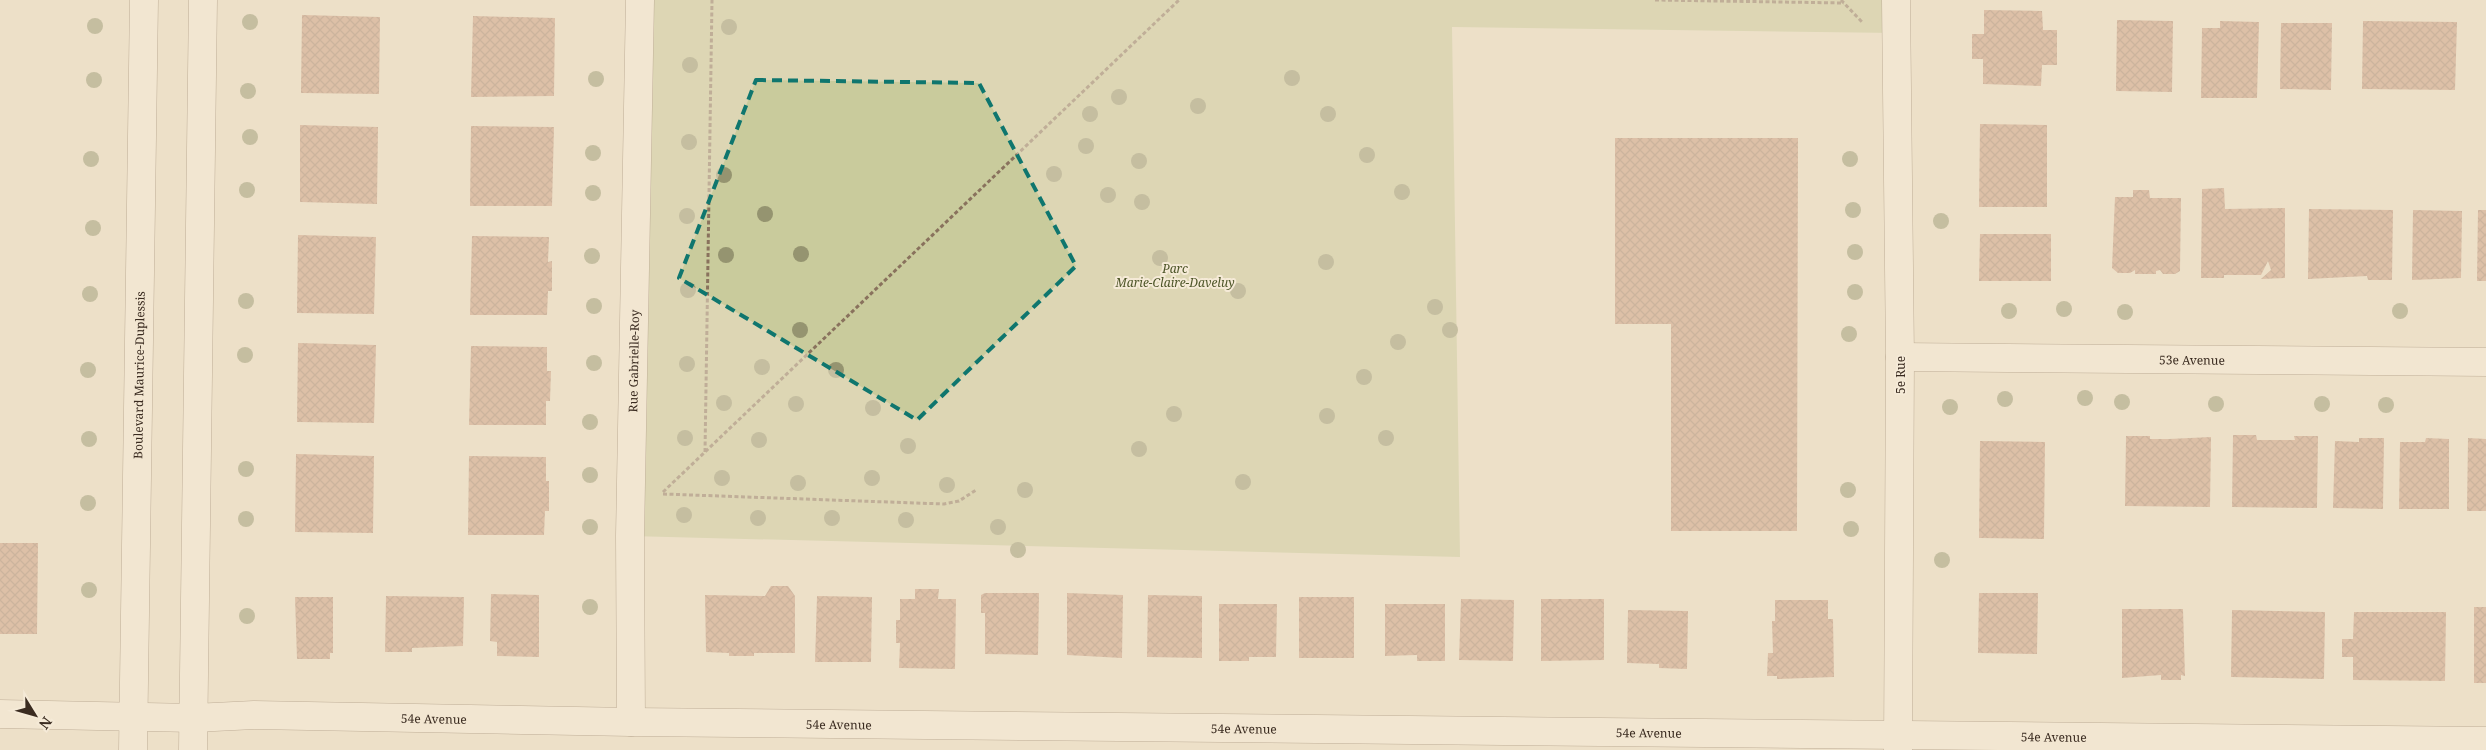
<svg xmlns="http://www.w3.org/2000/svg" width="2486" height="750" font-family="'Noto Serif',serif">
<style>
.green{fill:#c9cb9c}
.building{fill:url(#building-cross-hatch)}
.lines{fill:none;stroke-linecap:round;stroke-linejoin:round}
.minor-casing{stroke:#89725d;stroke-width:29}
.path{stroke:#89725d;stroke-width:3;stroke-dasharray:4 2.5;stroke-linecap:butt}
.minor{stroke:#f8eedb;stroke-width:28}
.tree{fill:#959470}
.marked{fill:none;stroke:#0f766e;stroke-width:4;stroke-dasharray:10 6;stroke-linejoin:round}
.labels{text-anchor:middle;dominant-baseline:central;stroke-width:4;stroke-linejoin:round;paint-order:stroke}
.park-label{font-size:12px;font-style:italic;fill:#4d5528;stroke:#f5ead7}
.street-label{font-size:12px;fill:#3a2b20;stroke:#f5ead7}
</style>
<defs>
<pattern id="building-cross-hatch" width="8" height="8" patternUnits="userSpaceOnUse" patternTransform="scale(1.25)"><rect width="8" height="8" fill="#ca9a7f"/><path d="M0 0l8 8M0 8l8-8" fill="none" stroke="#a57e68"/></pattern>
</defs>
<rect width="100%" height="100%" fill="#ede0c8"/>
<path class="green" d="M640,0h1256v33l-444,-6 8,530 -830,-21z"/>
<g class="building">
<path d="M1984,10l58,1 1,19h14v35h-15l-1,21 -58,-2v-25h-11v-25h12z"/>
<path d="M302,15l78,2 -1,77 -78,-1z"/>
<path d="M473,16l82,2 -1,78 -83,1z"/>
<path d="M2117,20l56,1 -1,71 -56,-1z"/>
<path d="M2220,21l39,1 -2,76h-56l1,-70h18z"/>
<path d="M2363,21l94,1 -2,68 -93,-1z"/>
<path d="M2281,23h51l-1,67 -51,-1z"/>
<path d="M1980,124l67,1v82h-68z"/>
<path d="M300,125l78,2 -1,77 -77,-2z"/>
<path d="M471,126l83,1 -2,79h-82z"/>
<path d="M1615,138h183l-1,393h-126v-207h-56z"/>
<path d="M2224,188l1,21 60,-1v70l-24,1 10,-9 -3,-9 -7,14h-37v3h-23l1,-89z"/>
<path d="M2133,190h16l1,8h31l-1,73 -5,3h-12l-3,-4 -4,1v3h-21v-4l-5,3h-12l-6,-5 3,-71h18z"/>
<path d="M2309,209l84,1 -1,70h-24l-1,-4 -59,3z"/>
<path d="M2413,210l49,1 -1,67 -49,2z"/>
<path d="M2478,210h8v71h-9z"/>
<path d="M1980,234h71v47h-72z"/>
<path d="M298,235l78,2 -2,77 -77,-1z"/>
<path d="M472,236l77,1 -1,25 4,-1v30h-4l-1,24h-77z"/>
<path d="M298,343l78,2 -2,78 -77,-1z"/>
<path d="M471,346l76,1v24h4l-1,30h-4v24h-77z"/>
<path d="M2233,435h23l1,5h38l-1,-4h24l-1,72 -85,-1z"/>
<path d="M2126,436h24v3h19l42,-2 -1,70 -85,-1z"/>
<path d="M2359,438h25l-1,71 -50,-1 2,-67 24,1z"/>
<path d="M2426,438l23,1v70h-50l1,-67h25z"/>
<path d="M2468,438l18,1v72h-19z"/>
<path d="M1980,441l65,1 -1,97 -65,-1z"/>
<path d="M296,454l78,2 -1,77 -78,-1z"/>
<path d="M469,456l77,1v24h3v30h-4l-1,24h-76z"/>
<path d="M0,543h38l-1,91h-37z"/>
<path d="M771,586h17l7,10v57h-41v3h-25v-3l-23,-1 -1,-57 60,1z"/>
<path d="M915,589h24l-1,10h18l-1,70 -56,-1 1,-25h-4v-23h4v-21h15z"/>
<path d="M985,593h54l-1,62 -53,-1v-41h-4v-18z"/>
<path d="M1067,593l56,2 -1,63 -55,-3z"/>
<path d="M1979,593h59l-1,61 -59,-1z"/>
<path d="M491,594l48,1v62l-42,-1v-14l-7,-1z"/>
<path d="M1148,595l54,1v62l-55,-1z"/>
<path d="M386,596l78,1 -1,49 -51,2v4h-27z"/>
<path d="M817,596l55,1 -1,65h-56z"/>
<path d="M295,597h38v56h-3v6h-33z"/>
<rect x="1299" y="597" width="55" height="61"/>
<path d="M1461,599l53,1 -1,61 -54,-1z"/>
<path d="M1541,599h63v61l-63,1z"/>
<path d="M1775,600h53v19h5l1,58 -57,2v-3h-10l1,-23h5l-1,-32h3z"/>
<path d="M1219,604h58l-1,53h-27v4h-30z"/>
<path d="M1385,604h60v57h-28v-6l-32,1z"/>
<rect x="2474" y="607" width="12" height="76"/>
<path d="M2122,609h61l2,67 -4,-1v5h-20v-5l-39,3z"/>
<path d="M1628,610l60,1 -1,58 -28,-1v-4l-32,-1z"/>
<path d="M2232,610l93,2 -1,67 -93,-2z"/>
<path d="M2354,612h92l-1,69 -92,-1v-23h-11v-18h11z"/>
</g>
<g class="lines">
<defs>
<g id="minor">
<path d="M1896,0l4,357 -2,393"/>
<path id="s1" d="M1900,357l586,5"/>
<path id="s2" d="M0,714l194,4 60,-3 377,7 1855,19"/>
<path id="s3" d="M631,722l-1,-186 10,-536"/>
<path id="s4" d="M133,750l11,-750"/>
<path d="M193,750l10,-750"/>
</g>
</defs>
<use href="#minor" class="minor-casing"/>
<g class="path">
<path d="M1655,0l189,3"/>
<path d="M1841,0l22,23"/>
<path d="M705,452l7,-452"/>
<path d="M663,492l516,-492"/>
<path d="M663,494l281,10 15,-3 17,-11"/>
</g>
<use href="#minor" class="minor"/>
</g>
<g class="tree">
<circle cx="250" cy="22" r="8"/>
<circle cx="95" cy="26" r="8"/>
<circle cx="729" cy="27" r="8"/>
<circle cx="690" cy="65" r="8"/>
<circle cx="1292" cy="78" r="8"/>
<circle cx="596" cy="79" r="8"/>
<circle cx="94" cy="80" r="8"/>
<circle cx="248" cy="91" r="8"/>
<circle cx="1119" cy="97" r="8"/>
<circle cx="1198" cy="106" r="8"/>
<circle cx="1090" cy="114" r="8"/>
<circle cx="1328" cy="114" r="8"/>
<circle cx="250" cy="137" r="8"/>
<circle cx="689" cy="142" r="8"/>
<circle cx="1086" cy="146" r="8"/>
<circle cx="593" cy="153" r="8"/>
<circle cx="1367" cy="155" r="8"/>
<circle cx="91" cy="159" r="8"/>
<circle cx="1850" cy="159" r="8"/>
<circle cx="1139" cy="161" r="8"/>
<circle cx="1054" cy="174" r="8"/>
<circle cx="724" cy="175" r="8"/>
<circle cx="247" cy="190" r="8"/>
<circle cx="1402" cy="192" r="8"/>
<circle cx="593" cy="193" r="8"/>
<circle cx="1108" cy="195" r="8"/>
<circle cx="1142" cy="202" r="8"/>
<circle cx="1853" cy="210" r="8"/>
<circle cx="765" cy="214" r="8"/>
<circle cx="687" cy="216" r="8"/>
<circle cx="1941" cy="221" r="8"/>
<circle cx="93" cy="228" r="8"/>
<circle cx="1855" cy="252" r="8"/>
<circle cx="801" cy="254" r="8"/>
<circle cx="726" cy="255" r="8"/>
<circle cx="592" cy="256" r="8"/>
<circle cx="1160" cy="258" r="8"/>
<circle cx="1326" cy="262" r="8"/>
<circle cx="688" cy="290" r="8"/>
<circle cx="1238" cy="291" r="8"/>
<circle cx="1855" cy="292" r="8"/>
<circle cx="90" cy="294" r="8"/>
<circle cx="246" cy="301" r="8"/>
<circle cx="594" cy="306" r="8"/>
<circle cx="1435" cy="307" r="8"/>
<circle cx="2064" cy="309" r="8"/>
<circle cx="2009" cy="311" r="8"/>
<circle cx="2400" cy="311" r="8"/>
<circle cx="2125" cy="312" r="8"/>
<circle cx="800" cy="330" r="8"/>
<circle cx="1450" cy="330" r="8"/>
<circle cx="1849" cy="334" r="8"/>
<circle cx="1398" cy="342" r="8"/>
<circle cx="245" cy="355" r="8"/>
<circle cx="594" cy="363" r="8"/>
<circle cx="687" cy="364" r="8"/>
<circle cx="762" cy="367" r="8"/>
<circle cx="88" cy="370" r="8"/>
<circle cx="836" cy="370" r="8"/>
<circle cx="1364" cy="377" r="8"/>
<circle cx="2085" cy="398" r="8"/>
<circle cx="2005" cy="399" r="8"/>
<circle cx="2122" cy="402" r="8"/>
<circle cx="724" cy="403" r="8"/>
<circle cx="796" cy="404" r="8"/>
<circle cx="2216" cy="404" r="8"/>
<circle cx="2322" cy="404" r="8"/>
<circle cx="2386" cy="405" r="8"/>
<circle cx="1950" cy="407" r="8"/>
<circle cx="873" cy="408" r="8"/>
<circle cx="1174" cy="414" r="8"/>
<circle cx="1327" cy="416" r="8"/>
<circle cx="590" cy="422" r="8"/>
<circle cx="685" cy="438" r="8"/>
<circle cx="1386" cy="438" r="8"/>
<circle cx="89" cy="439" r="8"/>
<circle cx="759" cy="440" r="8"/>
<circle cx="908" cy="446" r="8"/>
<circle cx="1139" cy="449" r="8"/>
<circle cx="246" cy="469" r="8"/>
<circle cx="590" cy="475" r="8"/>
<circle cx="722" cy="478" r="8"/>
<circle cx="872" cy="478" r="8"/>
<circle cx="1243" cy="482" r="8"/>
<circle cx="798" cy="483" r="8"/>
<circle cx="947" cy="485" r="8"/>
<circle cx="1025" cy="490" r="8"/>
<circle cx="1848" cy="490" r="8"/>
<circle cx="88" cy="503" r="8"/>
<circle cx="684" cy="515" r="8"/>
<circle cx="758" cy="518" r="8"/>
<circle cx="832" cy="518" r="8"/>
<circle cx="246" cy="519" r="8"/>
<circle cx="906" cy="520" r="8"/>
<circle cx="590" cy="527" r="8"/>
<circle cx="998" cy="527" r="8"/>
<circle cx="1851" cy="529" r="8"/>
<circle cx="1018" cy="550" r="8"/>
<circle cx="1942" cy="560" r="8"/>
<circle cx="89" cy="590" r="8"/>
<circle cx="590" cy="607" r="8"/>
<circle cx="247" cy="616" r="8"/>
</g>
<path d="M0 0H2486V750H0ZM756,80l223,3 97,183 -159,154 -238,-142z" fill="#ede0c8" fill-opacity=".55" fill-rule="evenodd"/>
<path class="marked" d="M756,80l223,3 97,183 -159,154 -238,-142z"/>
<g class="labels">
<g class="park-label">
<text x="1175" y="268">Parc<tspan x="1175" dy="14">Marie-Claire-Daveluy</tspan></text>
</g>
<g class="street-label">
<text stroke="none"><textPath href="#s1" startOffset="292">53e Avenue</textPath></text>
<text stroke="none"><textPath href="#s3" startOffset="361">Rue Gabrielle-Roy</textPath></text>
<text stroke="none"><textPath href="#s4" startOffset="375">Boulevard Maurice-Duplessis</textPath></text>
<text transform="translate(1900 375) rotate(-90)">5e Rue</text>
<text stroke="none"><textPath href="#s2" startOffset="434">54e Avenue</textPath></text>
<text stroke="none"><textPath href="#s2" startOffset="839">54e Avenue</textPath></text>
<text stroke="none"><textPath href="#s2" startOffset="1244">54e Avenue</textPath></text>
<text stroke="none"><textPath href="#s2" startOffset="1649">54e Avenue</textPath></text>
<text stroke="none"><textPath href="#s2" startOffset="2054">54e Avenue</textPath></text>
</g>
</g>
<g transform="translate(35 715) rotate(127)" stroke="#f5ead7" stroke-width="4" paint-order="stroke">
<path d="M0-4L9 19L0 12L-9 19Z" fill="#3a2b20"/>
<text y="-8" font-size="14" font-weight="bold" text-anchor="middle" fill="#3a2b20">N</text>
</g>
</svg>
